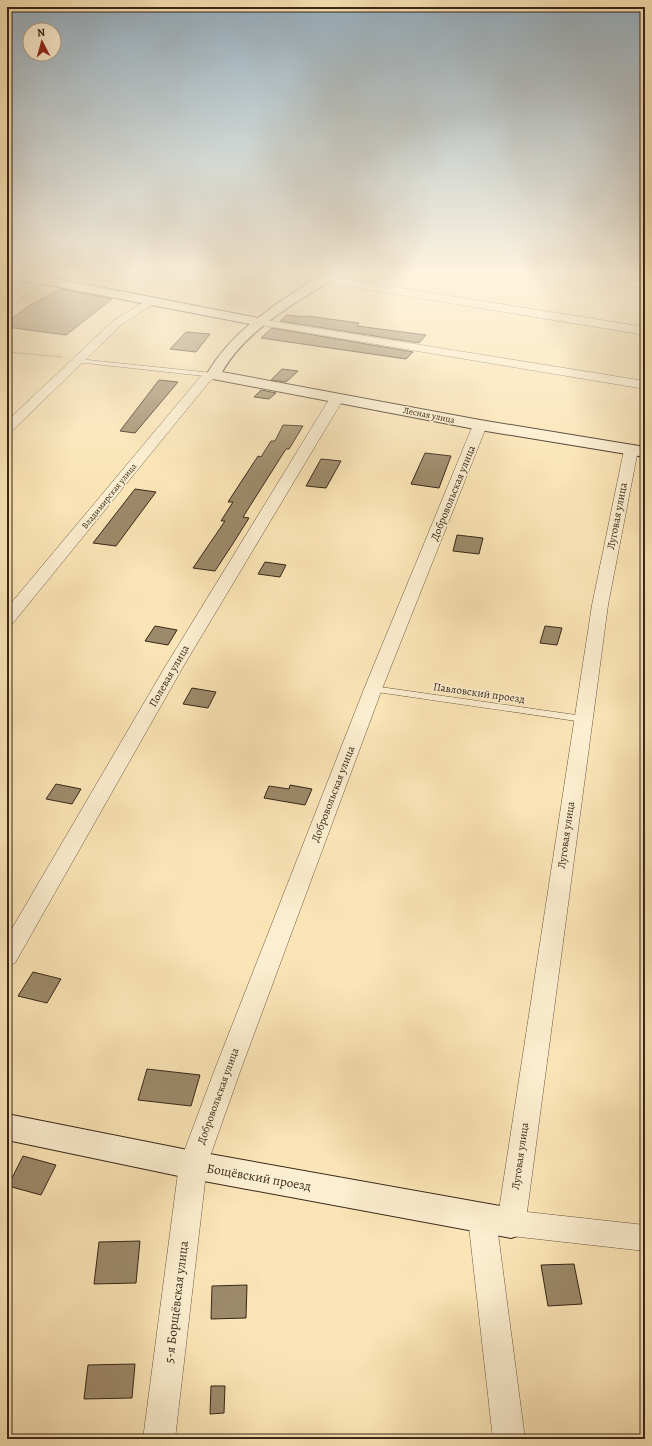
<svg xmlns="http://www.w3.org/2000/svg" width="652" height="1446" font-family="Alegreya,serif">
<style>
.building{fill:#9d8a6b;stroke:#372719}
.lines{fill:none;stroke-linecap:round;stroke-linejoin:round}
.lane-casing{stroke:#685640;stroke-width:1}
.street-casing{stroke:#685640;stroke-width:1}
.secondary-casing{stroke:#372719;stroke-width:2}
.path{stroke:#372719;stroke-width:1.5;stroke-dasharray:0.5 1.5;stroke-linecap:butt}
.lane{fill:#fceed0;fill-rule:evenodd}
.street{fill:#fceed0;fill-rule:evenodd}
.secondary{fill:#fceed0;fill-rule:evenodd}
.labels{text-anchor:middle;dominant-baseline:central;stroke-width:3;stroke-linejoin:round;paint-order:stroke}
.far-street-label{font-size:9px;fill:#372719;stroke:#fceed0}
.street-label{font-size:11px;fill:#372719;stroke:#fceed0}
.near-street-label{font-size:13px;fill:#372719;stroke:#fceed0}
</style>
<rect width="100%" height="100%" fill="#fbe5b6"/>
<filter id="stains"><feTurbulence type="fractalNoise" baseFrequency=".005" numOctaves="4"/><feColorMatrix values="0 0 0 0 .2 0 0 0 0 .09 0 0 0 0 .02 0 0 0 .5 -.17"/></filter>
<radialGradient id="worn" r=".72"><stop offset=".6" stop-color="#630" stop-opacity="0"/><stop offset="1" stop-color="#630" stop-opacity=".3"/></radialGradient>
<g class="building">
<path d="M60,289l52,10 -46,36 -59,-8v-5l20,-15z"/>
<path d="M287,315l18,2 2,-1 52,7 -2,3 69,9 -7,8 -139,-22z"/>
<path d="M272,328l141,24 -7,7 -145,-21z"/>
<path d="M186,332l24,2 -14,18 -26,-3z"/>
<path d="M282,369l16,2 -12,11 -15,-2z"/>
<path d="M159,380l19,2 -43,51 -15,-2z"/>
<path d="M261,390l15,3 -7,6 -15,-2z"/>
<path d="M283,425l20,1 -14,23h-3l-43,68 6,1 -17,27 -17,26 -22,-3 32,-47h-4l12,-19h-5l30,-46 3,1 10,-16h4z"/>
<path d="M425,453l26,3 -12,32 -28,-4z"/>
<path d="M321,459l20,2 -15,27 -20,-2z"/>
<path d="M135,489l21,3 -40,54 -23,-3z"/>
<path d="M457,535l26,3 -4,16 -26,-3z"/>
<path d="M265,562l21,3 -6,12 -22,-3z"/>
<path d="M155,626l22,4 -9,15 -23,-4z"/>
<path d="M545,626l17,2 -5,17 -17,-2z"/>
<path d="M192,688l24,4 -8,16 -25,-4z"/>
<path d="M56,784l25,5 -9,15 -26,-5z"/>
<path d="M290,785l22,4 -7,16 -41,-7 5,-12 20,3z"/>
<path d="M33,972l28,7 -14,24 -29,-7z"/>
<path d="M147,1069l53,6 -9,31 -53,-6z"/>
<path d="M23,1156l33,9 -15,30 -33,-9z"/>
<path d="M140,1241l-4,42 -42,1 5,-42z"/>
<path d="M574,1264l8,40 -34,2 -7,-41z"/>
<path d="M247,1285l-1,33 -35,1 1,-33z"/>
<path d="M135,1364l-3,34 -48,1 4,-34z"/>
<path d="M211,1386h14l-1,27 -14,1z"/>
</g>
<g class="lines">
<defs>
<g id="lane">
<path d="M78,359l135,14 3,2 -3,2 -137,-15v-2z"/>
<path d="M373,686l210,30 4,3 -4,3 -213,-31 -1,-2z"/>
</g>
<g id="street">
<path d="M279,273h27l339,54v8l-361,-59z"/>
<path d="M557,273h29l59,9v6l-83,-12z"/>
<path d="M43,277l4,1 1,2 -1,2 -13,6 -23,19 -4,1v-9l19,-15z"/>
<path d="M151,298l6,3 -2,2 -34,22 -109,106 -5,1v-11l106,-100z"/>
<path d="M259,319l386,62v8l-390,-65 -2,-2 2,-2z"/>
<path d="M213,371l4,1 2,3 -10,7 -196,241 -6,1v-16l194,-232z"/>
<path d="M337,394l5,1 2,3 -161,269 -168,296 -8,3v-29l158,-270 165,-269 2,-3z"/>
<path d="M480,421l5,1 2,3 -105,264 -141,380 -34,96 -32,274h-32l36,-274 36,-96 149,-380 109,-264 2,-3z"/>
<path d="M631,446l5,1 2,3 -30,155 -81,607 118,13v26l-134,-15 -10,-4 -4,-9 95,-618 32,-155 2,-3z"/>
<path d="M482,1205l10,4 4,9 29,221h-32l-25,-221 4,-9z"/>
</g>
<g id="secondary">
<path d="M7,273l36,3 215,42 21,-16 45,-29h15c-6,8 -24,17 -33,23 -32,20 -65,43 -84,76l258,48 165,27v10l-165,-27 -272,-52 -2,-3c12,-20 26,-36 44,-51l-207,-40 -36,-5z"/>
<path d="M7,1114l186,37 318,57 12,4 4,11 -4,11 -12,4 -318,-59 -186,-39z"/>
</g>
</defs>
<use href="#lane" class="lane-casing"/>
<use href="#street" class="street-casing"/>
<use href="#secondary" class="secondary-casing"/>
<path class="path" d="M7,352l55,5"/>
<use href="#lane" class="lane"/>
<use href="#street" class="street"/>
<use href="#secondary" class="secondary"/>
</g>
<linearGradient id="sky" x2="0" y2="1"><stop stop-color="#95aebf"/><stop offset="0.57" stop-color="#fdf3de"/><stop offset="1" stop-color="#fdf3de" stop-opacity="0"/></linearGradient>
<rect width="652" height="476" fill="url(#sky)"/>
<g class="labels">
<g class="far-street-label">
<text transform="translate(429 415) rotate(11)">Лесная улица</text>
<text transform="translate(109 496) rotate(-51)">Владимирская улица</text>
</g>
<g class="street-label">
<text transform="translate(453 493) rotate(-68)">Добровольская улица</text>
<text transform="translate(617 516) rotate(-79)">Луговая улица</text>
<text transform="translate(169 676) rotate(-60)">Полевая улица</text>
<text transform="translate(479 693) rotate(8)">Павловский проезд</text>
<text transform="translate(333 794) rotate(-69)">Добровольская улица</text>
<text transform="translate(566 835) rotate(-82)">Луговая улица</text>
<text transform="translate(218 1096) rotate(-70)">Добровольская улица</text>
<text transform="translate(520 1156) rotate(-82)">Луговая улица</text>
</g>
<g class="near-street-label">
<text transform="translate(259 1177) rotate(10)">Бощёвский проезд</text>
<text transform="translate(176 1302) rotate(-83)">5-я Борщёвская улица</text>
</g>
</g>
<rect width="652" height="1446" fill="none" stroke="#fbe5b6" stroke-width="24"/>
<rect x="8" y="8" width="636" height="1430" fill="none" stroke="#372719" stroke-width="2"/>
<rect x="12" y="12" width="628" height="1422" fill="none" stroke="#372719"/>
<g transform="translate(42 42) rotate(354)"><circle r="19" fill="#fceed0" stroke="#ad9e87"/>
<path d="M0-3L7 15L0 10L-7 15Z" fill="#8f2418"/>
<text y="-6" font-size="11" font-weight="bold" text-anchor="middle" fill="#372719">N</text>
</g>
<rect width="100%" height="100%" filter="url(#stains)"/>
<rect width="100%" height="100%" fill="url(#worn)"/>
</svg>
